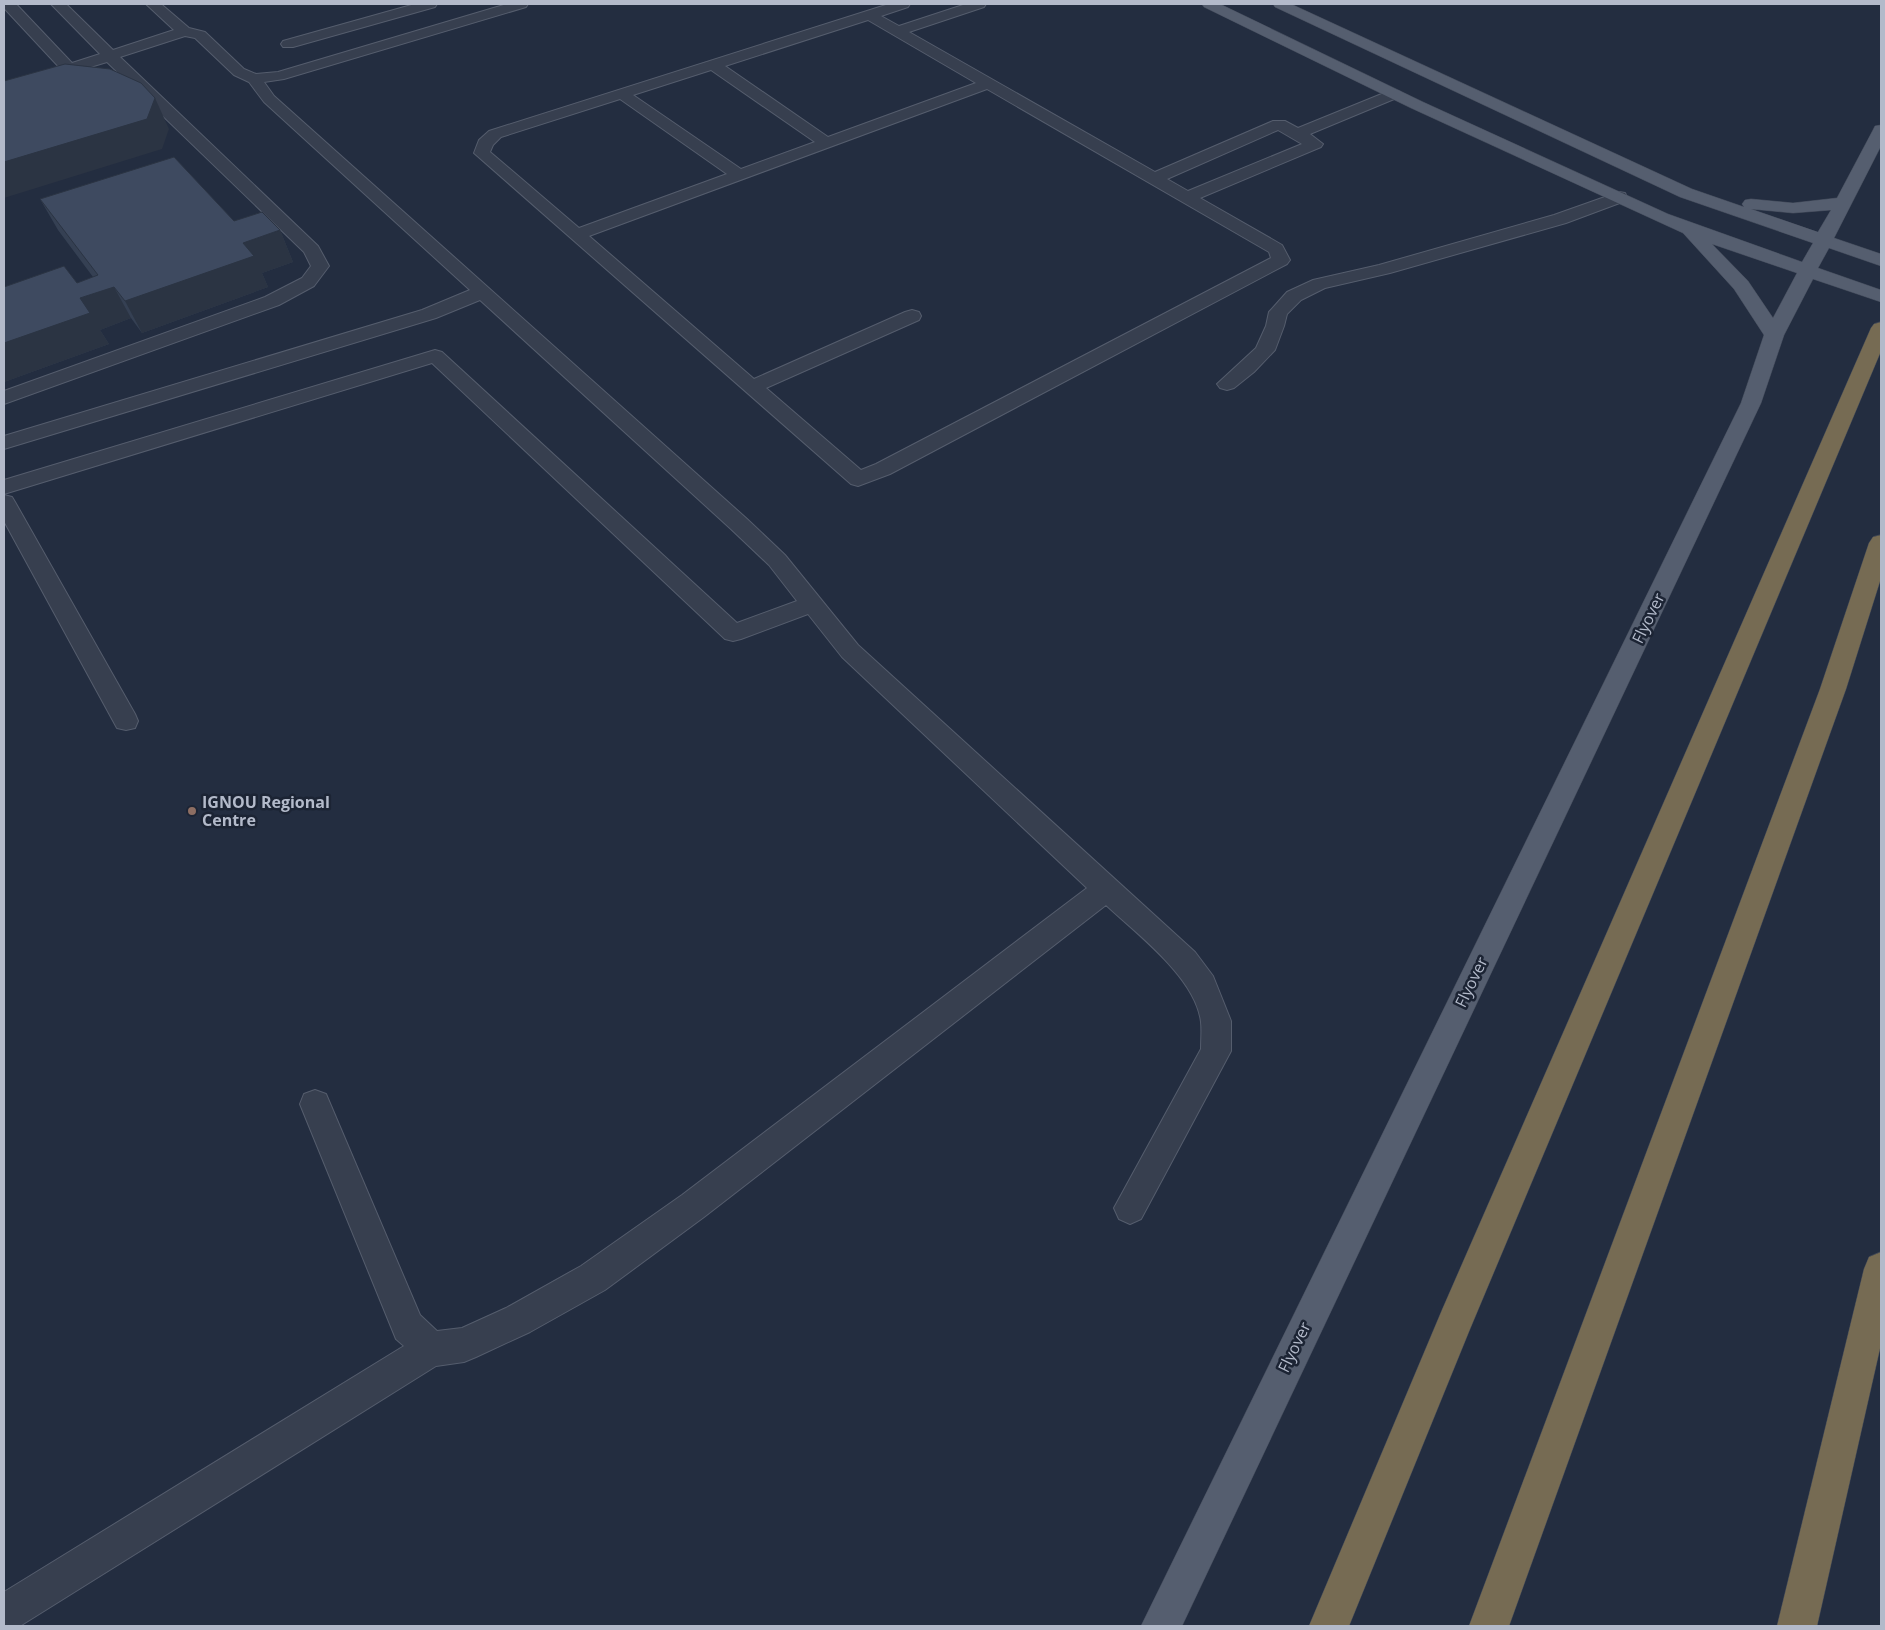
<svg xmlns="http://www.w3.org/2000/svg" width="1885" height="1630" font-family="'Open Sans',sans-serif">
<style>
.lines{fill:none;stroke-linecap:round;stroke-linejoin:round}
.lane-casing{stroke:#555d6d;stroke-width:2}
.primary-casing{stroke:#404858;stroke-width:1}
.highway-casing{stroke:#3f4757;stroke-width:1}
.lane{fill:#373f4f;fill-rule:evenodd}
.primary{fill:#555e6f;fill-rule:evenodd}
.highway{fill:#766b53;fill-rule:evenodd}
.wall{fill:#354053}
.shaded-wall{fill:#2b3443}
.building{fill:#3e4a60;stroke:#2b3443}
.education-dot{fill:#8d6e63;stroke:#1c2434;stroke-width:2}
.labels{text-anchor:middle;dominant-baseline:central;stroke-width:5;stroke-linejoin:round;paint-order:stroke}
.street-label{font-size:16px;fill:#b3baca;stroke:#1c2434}
.poi-label{font-size:16px;font-weight:bold;fill:#b3baca;stroke:#1c2434;text-anchor:start}
</style>
<rect width="100%" height="100%" fill="#232d40"/>
<g class="lines">
<defs>
<g id="lane">
<path d="M4,4h12l56,59 28,-9 -49,-50h15l47,46 61,-20 -28,-26h15l28,24 16,4 39,37 12,5 22,-2 229,-68h21l-2,3 -242,72 -20,3 10,14 473,423 38,36 73,90 337,307 18,24 18,45v30l-90,168 -11,5 -11,-5 -5,-11 87,-159c0,-9 1,-18 0,-27 -5,-44 -64,-88 -95,-117l-402,312 -99,73 -75,42 -54,25 -12,5 -28,4 -416,260h-16v-34l400,-246 -8,-7 -96,-235 4,-10 11,-4 11,4 94,221 17,16 25,-3 44,-20 75,-42 101,-71 405,-307 -245,-231 -34,-43 -67,25 -8,2 -8,-2 -293,-276 -428,131v-14l431,-130 7,2 295,271 60,-22 -28,-36 -38,-36 -251,-229 -44,18 -432,131v-13l418,-126 48,-20 -206,-188 -15,-20 -15,-7 -39,-37 -10,-2 -65,21 198,189 11,20 -15,20 -35,19 -275,99v-13l261,-94 37,-19 9,-12 -7,-14 -197,-190 -103,31v-10l55,-16 -55,-59z"/>
<path d="M415,4h22l-2,3 -142,40h-10l-2,-3 2,-3z"/>
<path d="M889,4h21l-2,3 -27,9 18,10 67,-22h20l-2,3 -75,25 246,140 118,-51h12l13,7 91,-37h10l3,3 -3,3 -89,37 13,10 -2,3 -121,51 82,47 8,15 -3,4 -397,210 -32,12 -7,-2 -377,-331 5,-13 10,-9zM868,20l108,63 -148,54 -103,-71zM711,70l104,72 -74,27 -108,-74zM987,89l282,163 2,6 -395,206 -15,6 -95,-82 153,-68 2,-4 -2,-4 -7,-2 -7,2 -151,67 -165,-143zM620,99l107,75 -148,54 -89,-76 3,-7 8,-8zM1278,130l24,14 -114,47 -21,-12z"/>
<path d="M1619,192l6,1 2,4 -2,4 -59,22 -176,50 -65,15 -24,12 -14,14 -3,12 -9,24 -21,22 -20,16 -7,2 -7,-2 -3,-4 39,-36 10,-22 3,-14 18,-20 26,-12 66,-15 175,-50z"/>
<path d="M4,495l8,2 3,5 120,212 3,7 -3,7 -9,2 -9,-2 -113,-207z"/>
</g>
<path id="primary" d="M1202,4h18l203,98 245,112 134,48 11,-19 -133,-46 -405,-190 -2,-3h18l401,185 52,18 -2,-3 3,-4 6,-1 42,4 44,-5 36,-68 2,-4 6,-1v21l-47,92 47,16v12l-52,-18 -11,20 63,22v12l-68,-23 -29,56 -23,68 -579,1223h-41l600,-1223 23,-68 -30,-46 -51,-56 -272,-125 -207,-101zM1751,209l42,4 38,-3 -13,22zM1712,244l85,29 -24,45 -25,-37z"/>
<g id="highway">
<path d="M1881,322v29l-411,978 -121,297h-40l133,-316 429,-982 3,-4z"/>
<path d="M1881,535v43l-35,111 -337,937h-40l351,-937 49,-146 4,-6z"/>
<path d="M1881,1252v92l-64,282h-40l87,-357 5,-12z"/>
</g>
</defs>
<use href="#lane" class="lane-casing"/>
<use href="#primary" class="primary-casing"/>
<use href="#highway" class="highway-casing"/>
<use href="#lane" class="lane"/>
<use href="#primary" class="primary"/>
<use href="#highway" class="highway"/>
</g>
<path class="wall" d="M40,199l194,22 46,9 13,32 -31,11 6,14 -126,46 -11,-15 -31,12 9,14 -105,38 73,-99 16,-6 -35,-47z"/>
<g class="shaded-wall">
<path d="M155,98l14,31 -7,20 -158,49v-36z"/>
<path d="M280,230l13,32 -31,11 6,14 -126,46 -17,-32 118,-58z"/>
<path d="M114,287l17,31 -31,12 9,14 -105,38v-39l76,-45z"/>
</g>
<g class="building">
<path d="M65,64l45,5 31,14 14,15 -8,21 -143,43v-81z"/>
<path d="M174,157l60,64 28,-9 18,18 -37,13 11,13 -129,45 -11,-14 -34,11 10,15 -86,30v-56l60,-21 13,17 21,-8 -58,-76z"/>
</g>
<circle class="education-dot" cx="192" cy="811" r="5"/>
<g class="labels">
<g class="street-label">
<text transform="translate(1648 618) rotate(-64)">Flyover</text>
<text transform="translate(1471 982) rotate(-64)">Flyover</text>
<text transform="translate(1294 1347) rotate(-64)">Flyover</text>
</g>
<g class="poi-label">
<text x="202" y="802">IGNOU Regional<tspan x="202" dy="18">Centre</tspan></text>
</g>
</g>
<rect width="1885" height="1630" fill="none" stroke="#b3baca" stroke-width="10"/>
</svg>
